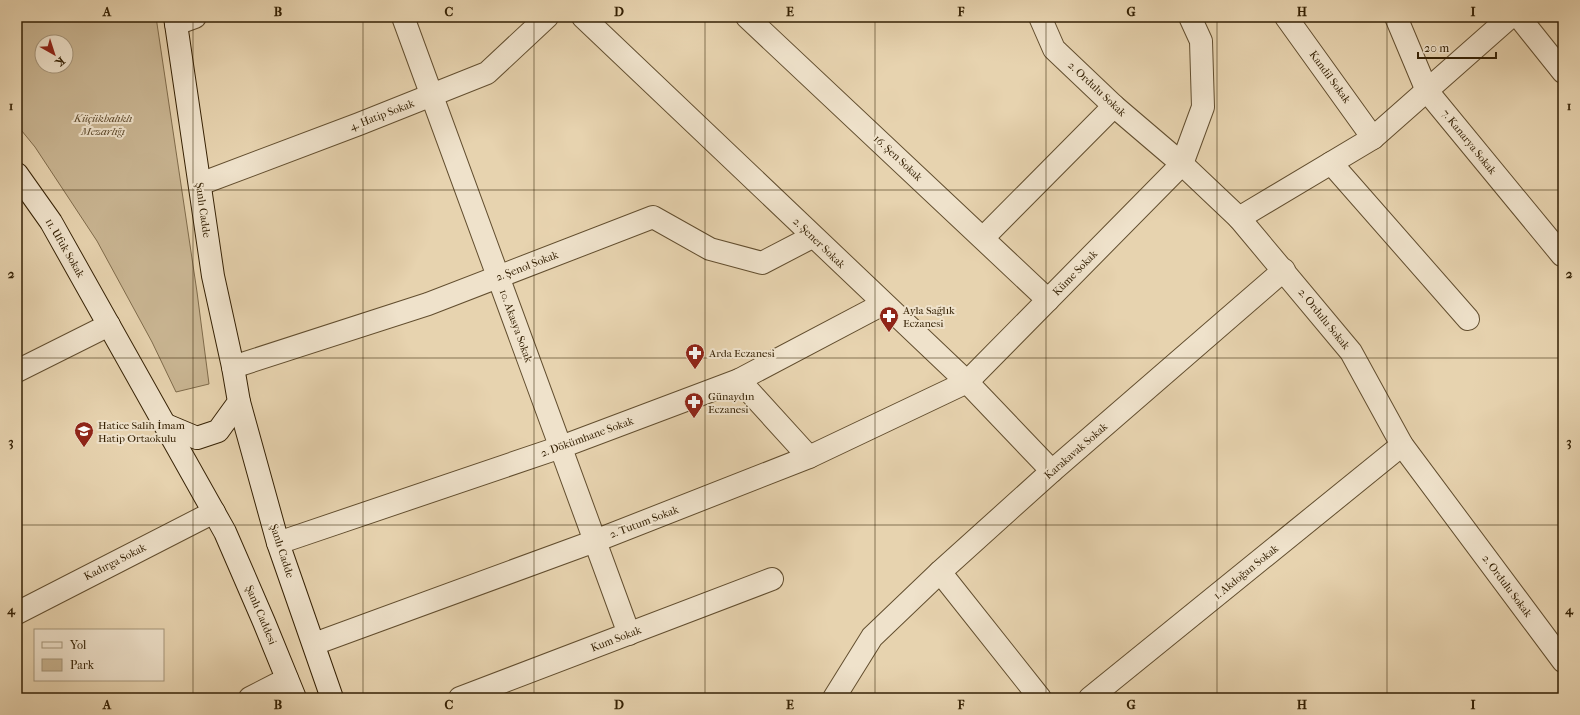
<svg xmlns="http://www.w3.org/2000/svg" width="1580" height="715" font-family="'IM FELL French Canon',serif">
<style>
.green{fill:#c9b592;stroke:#7f6b4b;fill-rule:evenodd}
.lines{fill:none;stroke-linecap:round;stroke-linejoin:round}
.minor-casing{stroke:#624e2f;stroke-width:24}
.secondary-casing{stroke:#352104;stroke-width:24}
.minor{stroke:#efe2cb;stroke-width:22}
.secondary{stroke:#efe2cb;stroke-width:22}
.grid{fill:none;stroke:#352104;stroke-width:1;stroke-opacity:0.55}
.labels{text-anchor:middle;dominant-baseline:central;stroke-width:4;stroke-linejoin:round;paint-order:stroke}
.street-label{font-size:11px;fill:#352104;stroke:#efe2cb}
.park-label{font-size:11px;font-style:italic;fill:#5a4628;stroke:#efe2cb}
.poi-label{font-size:11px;fill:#352104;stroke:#efe2cb;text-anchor:start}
.neatline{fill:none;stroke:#352104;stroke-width:1.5}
.grid-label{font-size:13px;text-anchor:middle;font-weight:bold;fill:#352104}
</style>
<rect width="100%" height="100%" fill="#e7d3af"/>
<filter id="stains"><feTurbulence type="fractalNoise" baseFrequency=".005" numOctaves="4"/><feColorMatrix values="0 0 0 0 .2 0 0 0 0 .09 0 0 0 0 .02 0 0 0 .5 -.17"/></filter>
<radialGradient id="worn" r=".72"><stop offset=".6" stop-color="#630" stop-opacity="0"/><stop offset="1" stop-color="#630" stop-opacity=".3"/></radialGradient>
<path class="green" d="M17,17h139l41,275 12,92 -33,8 -24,-50 -55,-101 -62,-94 -18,-22zM42,42h24v24h-24z"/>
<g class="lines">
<defs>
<g id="minor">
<path d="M403,17l226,617"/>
<path d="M583,17l384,365 85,89"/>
<path d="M747,17l301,283"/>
<path d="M1040,17l14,32 60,57 68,58 57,54 112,134 51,93 161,216"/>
<path d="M1286,17l87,121"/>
<path d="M1396,17l31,74 135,164"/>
<path d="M1519,17l44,55"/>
<path d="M176,24l19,-7"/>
<path d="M1331,163l137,156"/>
<path d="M200,184l159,-60 128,-51 60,-56"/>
<path d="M1239,218l134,-80 137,-121"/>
<path d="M983,238l131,-132"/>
<path d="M233,367l195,-63 225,-87 57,32 52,14 50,-26"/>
<path d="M17,371l92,-46"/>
<path d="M739,380l70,77"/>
<path d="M278,543l283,-96 178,-67 144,-76"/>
<path d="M940,572l100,126"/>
<path d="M17,613l197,-101"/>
<path d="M314,644l281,-103 214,-84 158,-75 215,-218 21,-57 -2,-66 -11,-24"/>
<path d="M250,698l37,-19"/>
<path d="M460,698l312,-119"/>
<path d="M834,698l38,-61 68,-65 112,-101 232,-201"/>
<path d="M1090,698l312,-253"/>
</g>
<g id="secondary">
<path d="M17,174l34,48 174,310 39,90 31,76"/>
<path d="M239,402l39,141 54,155"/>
<path d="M166,425l31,13 21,-7 21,-29 -6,-35 -20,-91 -38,-259"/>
</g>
</defs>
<use href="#minor" class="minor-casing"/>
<use href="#secondary" class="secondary-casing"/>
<use href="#minor" class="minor"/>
<use href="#secondary" class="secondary"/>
</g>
<path class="grid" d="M193,17v681M363,17v681M534,17v681M705,17v681M875,17v681M1046,17v681M1217,17v681M1387,17v681M17,190h1546M17,358h1546M17,525h1546"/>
<defs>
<symbol id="pharmacy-pin" viewBox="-11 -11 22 30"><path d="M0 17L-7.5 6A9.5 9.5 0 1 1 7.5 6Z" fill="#8f2418" stroke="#efe2cb"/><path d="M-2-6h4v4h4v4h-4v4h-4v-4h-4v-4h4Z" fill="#fff"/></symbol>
<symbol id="school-pin" viewBox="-11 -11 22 30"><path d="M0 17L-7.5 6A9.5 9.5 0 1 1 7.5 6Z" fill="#8f2418" stroke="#efe2cb"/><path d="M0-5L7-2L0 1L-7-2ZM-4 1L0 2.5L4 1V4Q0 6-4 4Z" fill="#fff"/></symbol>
</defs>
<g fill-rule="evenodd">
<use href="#pharmacy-pin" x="878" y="305" width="22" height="30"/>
<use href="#pharmacy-pin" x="684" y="342" width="22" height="30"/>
<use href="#pharmacy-pin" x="683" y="391" width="22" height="30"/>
<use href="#school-pin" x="73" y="420" width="22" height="30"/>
</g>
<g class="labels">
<g class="street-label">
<text transform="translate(1330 77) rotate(54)">Kandil Sokak</text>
<text transform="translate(1097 89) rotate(43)">2. Ordulu Sokak</text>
<text transform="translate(382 115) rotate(-21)">4. Hatip Sokak</text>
<text transform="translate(1469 142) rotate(51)">7. Kanarya Sokak</text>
<text transform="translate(898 158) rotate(43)">16. Şen Sokak</text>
<text transform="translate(203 210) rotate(82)">Şanlı Cadde</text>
<text transform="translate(819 243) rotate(44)">2. Şener Sokak</text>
<text transform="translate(65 248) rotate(60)">11. Ufuk Sokak</text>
<text transform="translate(527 266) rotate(-21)">2. Şenol Sokak</text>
<text transform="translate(1075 273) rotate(-46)">Küme Sokak</text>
<text transform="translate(1324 319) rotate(51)">2. Ordulu Sokak</text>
<text transform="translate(516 326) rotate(70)">10. Akasya Sokak</text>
<text transform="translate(587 437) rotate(-20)">2. Dökümhane Sokak</text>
<text transform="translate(1076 451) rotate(-41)">Karakavak Sokak</text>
<text transform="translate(644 522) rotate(-21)">2. Tutum Sokak</text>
<text transform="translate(282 551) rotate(72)">Şanlı Cadde</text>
<text transform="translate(115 562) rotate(-27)">Kadırga Sokak</text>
<text transform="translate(1246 572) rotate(-39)">1. Akdoğan Sokak</text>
<text transform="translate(1507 586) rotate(53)">2. Ordulu Sokak</text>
<text transform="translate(261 615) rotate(67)">Şanlı Caddesi</text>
<text transform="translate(616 639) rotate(-21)">Kum Sokak</text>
</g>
<g class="park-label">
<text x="103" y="118">Küçükbalıklı<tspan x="103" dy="13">Mezarlığı</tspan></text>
</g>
<g class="poi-label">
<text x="903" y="310">Ayla Sağlık<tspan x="903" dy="13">Eczanesi</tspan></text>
<text x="709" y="353">Arda Eczanesi</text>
<text x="708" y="396">Günaydın<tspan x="708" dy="13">Eczanesi</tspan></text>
<text x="98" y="425">Hatice Salih İmam<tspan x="98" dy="13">Hatip Ortaokulu</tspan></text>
</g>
</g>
<rect width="1580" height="715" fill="none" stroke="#e7d3af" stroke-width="44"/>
<rect x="34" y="629" width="130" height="52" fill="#efe2cb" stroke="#a5957b"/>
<rect x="42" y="642" width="20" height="6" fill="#efe2cb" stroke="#a5957b"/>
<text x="70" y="649" font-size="12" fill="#352104">Yol</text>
<rect x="42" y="659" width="20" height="12" fill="#c9b592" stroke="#a5957b"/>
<text x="70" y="669" font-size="12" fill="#352104">Park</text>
<g transform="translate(54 54) rotate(141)"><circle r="19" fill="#efe2cb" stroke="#a5957b"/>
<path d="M0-3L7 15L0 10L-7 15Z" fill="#8f2418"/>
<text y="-6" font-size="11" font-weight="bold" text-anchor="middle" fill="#352104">K</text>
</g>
<path d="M1418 52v6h78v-6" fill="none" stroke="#352104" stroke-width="2"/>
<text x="1424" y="52" font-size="12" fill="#352104" stroke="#efe2cb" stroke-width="3" paint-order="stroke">20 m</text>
<rect x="22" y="22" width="1536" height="671" class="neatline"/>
<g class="grid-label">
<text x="107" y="16">A</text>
<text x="278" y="16">B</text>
<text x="449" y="16">C</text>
<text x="619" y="16">D</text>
<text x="790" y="16">E</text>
<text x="961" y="16">F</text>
<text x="1131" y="16">G</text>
<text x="1302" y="16">H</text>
<text x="1473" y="16">I</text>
<text x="11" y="110">1</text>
<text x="1569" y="110">1</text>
<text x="11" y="278">2</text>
<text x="1569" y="278">2</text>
<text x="11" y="446">3</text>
<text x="1569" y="446">3</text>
<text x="11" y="614">4</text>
<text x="1569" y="614">4</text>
<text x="107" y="709">A</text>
<text x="278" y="709">B</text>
<text x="449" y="709">C</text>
<text x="619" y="709">D</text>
<text x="790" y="709">E</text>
<text x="961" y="709">F</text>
<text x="1131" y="709">G</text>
<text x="1302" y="709">H</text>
<text x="1473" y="709">I</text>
</g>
<rect width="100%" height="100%" filter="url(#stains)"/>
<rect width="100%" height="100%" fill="url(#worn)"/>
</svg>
